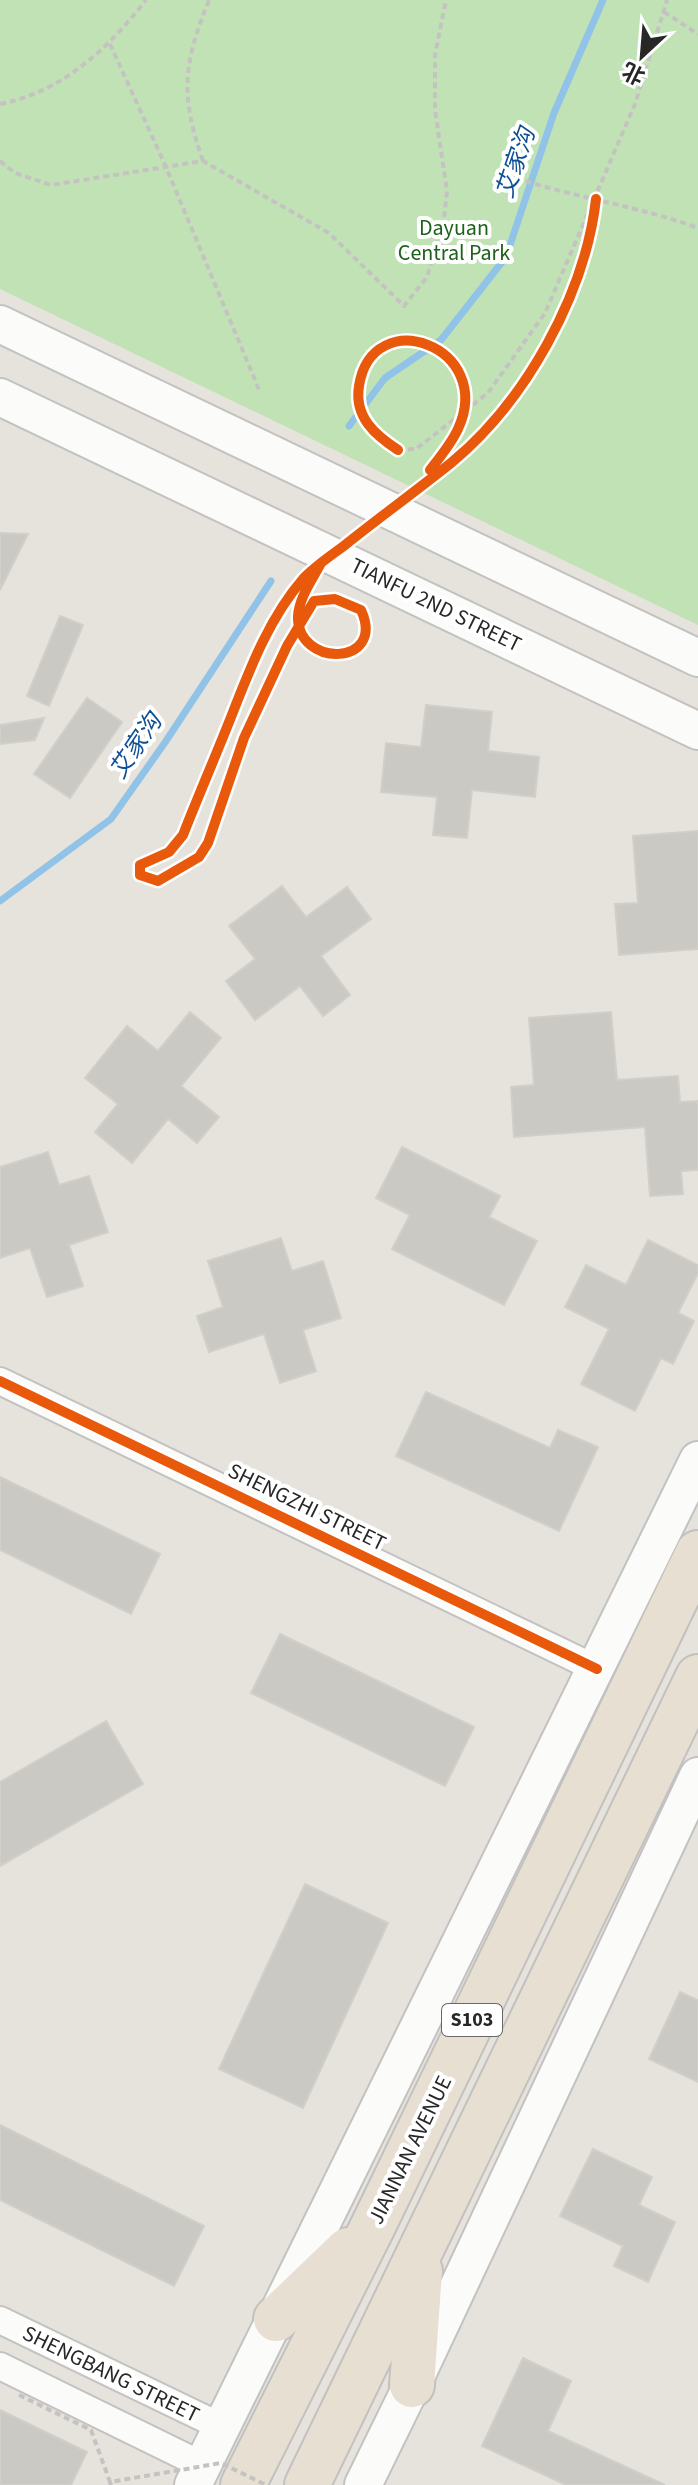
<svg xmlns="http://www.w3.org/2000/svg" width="698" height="2485" font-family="'Source Sans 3','Noto Sans SC',sans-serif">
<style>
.green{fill:#c1e2b5}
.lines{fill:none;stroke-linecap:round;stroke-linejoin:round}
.stream{stroke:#90c3e7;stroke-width:7}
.building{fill:#cbc9c3;stroke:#d1cfc9;stroke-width:2}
.street-casing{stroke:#c3c2c2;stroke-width:30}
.secondary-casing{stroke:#c3c2c2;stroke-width:40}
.highway-casing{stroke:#c3c1bf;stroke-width:48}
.path{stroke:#c4c3c2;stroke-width:4;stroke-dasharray:6 4;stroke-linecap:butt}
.street{stroke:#fbfbfa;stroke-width:26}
.secondary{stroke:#fbfbfa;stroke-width:36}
.highway{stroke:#e7dfd2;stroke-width:44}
.path-bridge{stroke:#c4c3c2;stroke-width:4;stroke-dasharray:6 4;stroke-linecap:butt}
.cycleway-casing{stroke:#fff;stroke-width:15}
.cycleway{stroke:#e8590c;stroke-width:10}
.labels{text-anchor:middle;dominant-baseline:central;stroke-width:8;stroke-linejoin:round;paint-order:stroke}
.shield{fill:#fff;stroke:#686868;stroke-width:2}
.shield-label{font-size:20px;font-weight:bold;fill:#272727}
.park-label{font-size:22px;fill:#1d621a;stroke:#fff}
.street-label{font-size:22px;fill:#272727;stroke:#fff}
.water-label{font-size:24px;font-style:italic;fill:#0f5094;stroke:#fff}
</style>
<rect width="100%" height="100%" fill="#e6e3dc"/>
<path class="green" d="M0,0h698v625l-698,-336z"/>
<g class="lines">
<g class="stream">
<path d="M349,426l36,-48 56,-38 65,-83 48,-144 49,-113"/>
<path d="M0,901l111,-82 55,-78 105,-160"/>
</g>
</g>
<g class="building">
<path d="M0,533l28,1 -28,56z"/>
<path d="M60,616l23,9 -34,81 -22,-10z"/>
<path d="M87,698l35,24 -52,76 -36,-24z"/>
<path d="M426,705l66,7 -4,39 51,6 -4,40 -63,-7 -5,48 -34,-3 4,-38 -56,-5 5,-49 35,4z"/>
<path d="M44,718l-9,22 -35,4v-19z"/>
<path d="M698,831v118l-79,6 -4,-51 23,-1 -5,-67z"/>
<path d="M282,886l24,31 41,-30 24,32 -50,37 29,39 -27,21 -23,-30 -45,34 -29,-39 29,-22 -26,-33z"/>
<path d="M190,1012l31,26 -40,48 38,31 -22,26 -29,-24 -36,44 -37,-31 23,-28 -33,-26 42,-52 31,25z"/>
<path d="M611,1012l6,68 61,-4 2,26 18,-1v69l-17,1 2,23 -33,2 -5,-69 -131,10 -3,-50 23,-2 -5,-67z"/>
<path d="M402,1147l98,49 -11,21 48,24 -33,64 -112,-56 18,-34 -34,-17z"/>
<path d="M48,1152l11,33 30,-9 19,56 -39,13 14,41 -36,11 -17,-49 -30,10v-91z"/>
<path d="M281,1238l11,33 31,-10 18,57 -38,12 13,41 -36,12 -16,-49 -55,18 -12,-36 26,-9 -15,-46z"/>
<path d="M648,1240l50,25v8l-20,40 16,8 -21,43 -12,-6 -26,53 -54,-27 28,-55 -44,-22 21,-42 40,20z"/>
<path d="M426,1392l124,56 8,-18 40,17 -39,84 -163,-75z"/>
<path d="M0,1477l160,77 -29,60 -131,-64z"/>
<path d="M280,1634l194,93 -29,59 -194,-93z"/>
<path d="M106,1721l37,63 -143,82v-84z"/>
<path d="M305,1884l83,39 -85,185 -84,-39z"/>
<path d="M680,1992l18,8v82l-49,-23z"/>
<path d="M0,2125l204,101 -30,60 -174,-86z"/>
<path d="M593,2149l59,28 -13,28 36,17 -27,60 -34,-16 9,-20 -63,-30z"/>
<path d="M523,2358l48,23 -23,50 117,54h-99l-84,-39z"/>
<path d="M0,2410l87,42 -16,33h-71z"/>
</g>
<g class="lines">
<defs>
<g id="street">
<path d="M0,1381l597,288"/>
<path d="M0,2320l222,107"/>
<path d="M0,2366l202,99"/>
</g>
<g id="secondary">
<path d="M0,324l698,334"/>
<path d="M0,397l698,334"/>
<path d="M193,2485l505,-1025"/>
<path d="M363,2485l49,-100 286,-609"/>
</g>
<g id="highway">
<path d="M276,2319l72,-69"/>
<path d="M412,2385l8,-114"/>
<path d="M243,2485l130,-259 325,-673"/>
<path d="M307,2485l391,-808"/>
</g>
</defs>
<use href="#street" class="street-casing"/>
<use href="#secondary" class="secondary-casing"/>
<use href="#highway" class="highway-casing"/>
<g class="path">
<path d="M664,12l34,22"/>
<path d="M110,44l56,123 94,225"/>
<path d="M0,104c62,-12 108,-55 146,-104"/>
<path d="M0,161l15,12 36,12 152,-24 126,72 75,73 23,-29 17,-58 3,-28 -12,-81v-55l11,-55"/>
<path d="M203,161c-23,-65 -20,-97 6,-161"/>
<path d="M516,178c60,20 123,28 182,50"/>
<path d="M398,450l18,-1 72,-56 57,-80 90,-209 32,-104"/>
<path d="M110,2482l1,3"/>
</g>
<use href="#street" class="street"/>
<use href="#secondary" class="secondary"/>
<use href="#highway" class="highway"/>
<path class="path-bridge" d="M19,2395l72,35 19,52 111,-19 45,22"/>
<defs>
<g id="cycleway">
<path d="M398,450c-23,-15 -44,-33 -39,-64 13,-84 137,-40 99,43 -7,15 -18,28 -28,41"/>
<path d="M320,565c-8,15 -21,33 -22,51 -2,52 89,51 63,-6l-26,-11 -21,2 -27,45 -43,92 -36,105 -9,14 -41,24 -18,-6v-10l29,-13 14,-17c16,-41 34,-82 50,-123 18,-46 37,-95 70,-133 12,-13 29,-24 42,-34 35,-28 71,-54 106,-82 74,-61 134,-168 145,-264"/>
<path d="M0,1381l597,288"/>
</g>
</defs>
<use href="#cycleway" class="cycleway-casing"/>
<use href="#cycleway" class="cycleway"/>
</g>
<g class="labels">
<rect class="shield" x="442" y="2004" width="60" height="32" rx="6"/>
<g class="shield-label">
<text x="472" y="2020">S103</text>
</g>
<g class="park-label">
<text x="454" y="228">Dayuan<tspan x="454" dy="25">Central Park</tspan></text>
</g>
<g class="street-label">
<text transform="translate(436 605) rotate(26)">TIANFU 2ND STREET</text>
<text transform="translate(307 1507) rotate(26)">SHENGZHI STREET</text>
<text transform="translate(410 2150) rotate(-64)">JIANNAN AVENUE</text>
<text transform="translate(111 2374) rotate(26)">SHENGBANG STREET</text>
</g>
<g class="water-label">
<text transform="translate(516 163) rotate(-71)">艾家沟</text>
<text transform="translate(136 746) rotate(-56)">艾家沟</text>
</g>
</g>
<g transform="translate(642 56) rotate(206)" stroke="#ffffff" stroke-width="6" paint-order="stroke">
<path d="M0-6L14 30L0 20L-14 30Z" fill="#272727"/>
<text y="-12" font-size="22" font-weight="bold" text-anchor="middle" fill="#272727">北</text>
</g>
</svg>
